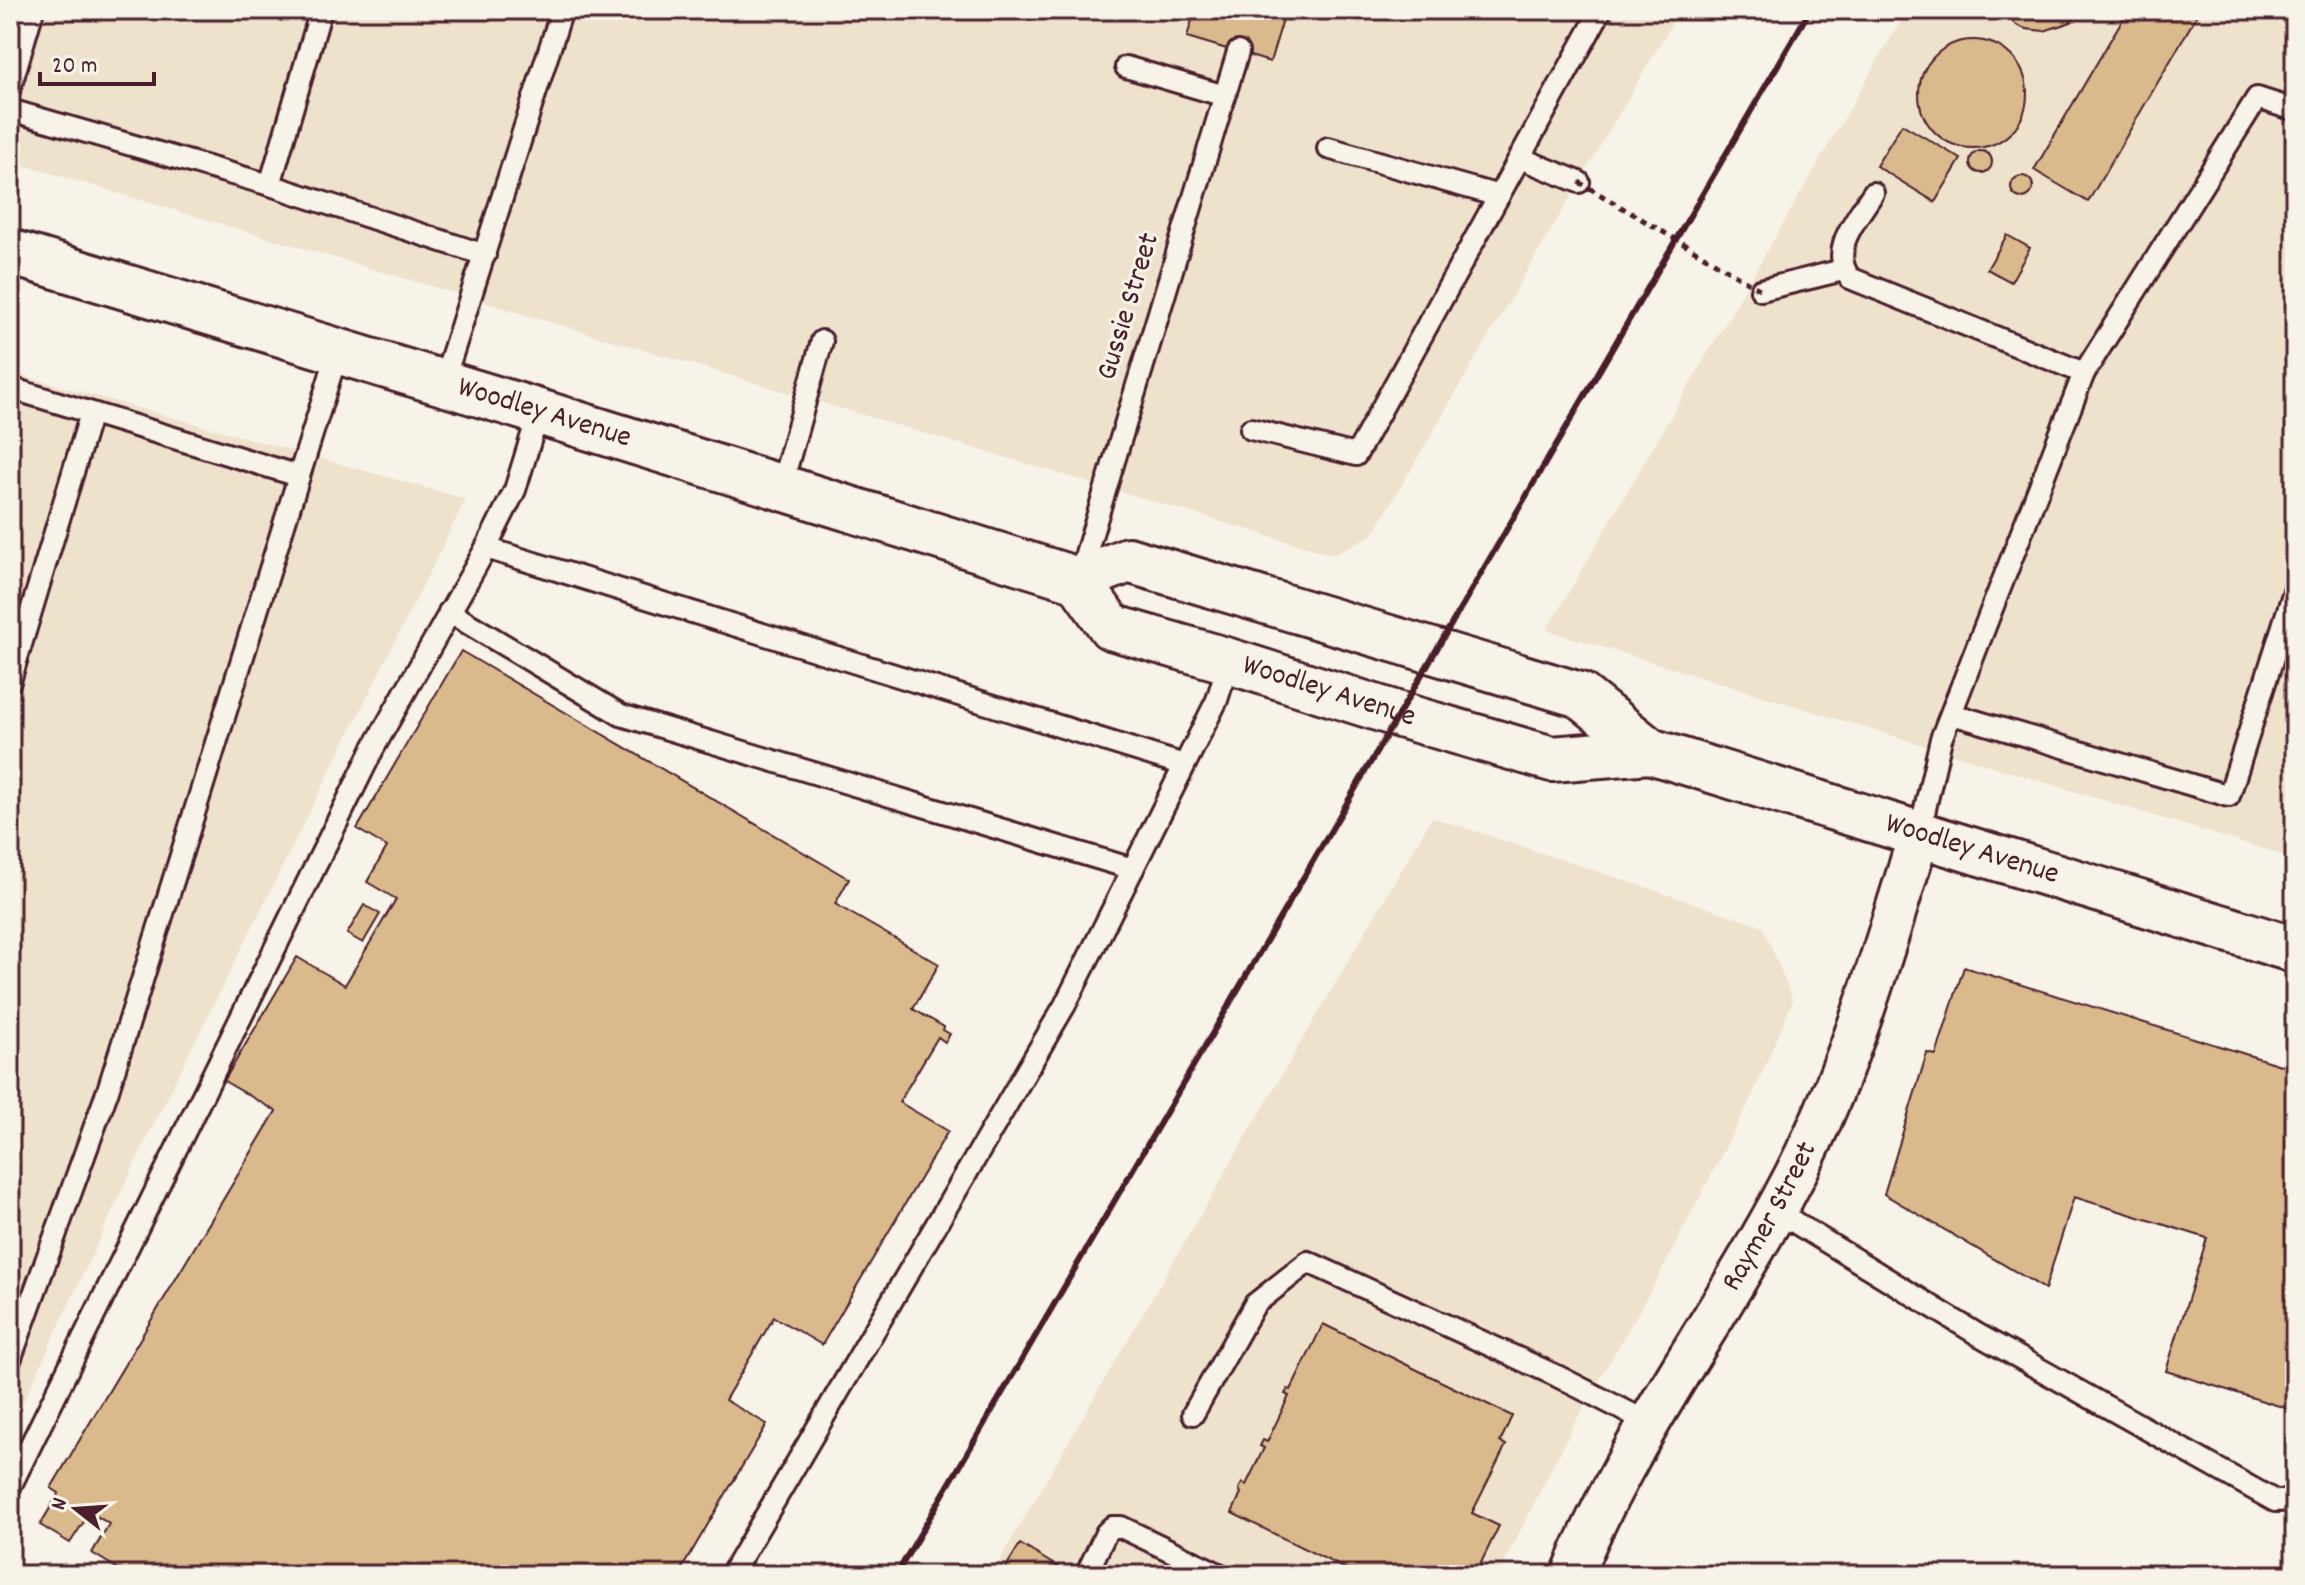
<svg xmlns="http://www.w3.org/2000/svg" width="2305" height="1585" font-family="Dekko,sans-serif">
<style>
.built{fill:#eee2cd}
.building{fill:#dab98d;stroke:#4a1f2b;stroke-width:2}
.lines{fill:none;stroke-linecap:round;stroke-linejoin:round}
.service-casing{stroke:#4a1f2b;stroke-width:26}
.minor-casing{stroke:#4a1f2b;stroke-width:46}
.primary-casing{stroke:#4a1f2b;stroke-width:50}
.service{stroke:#f7f3e8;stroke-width:20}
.minor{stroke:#f7f3e8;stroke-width:40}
.primary{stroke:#f7f3e8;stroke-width:44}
.rail{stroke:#4a1f2b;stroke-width:6}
.path-bridge{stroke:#4a1f2b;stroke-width:5;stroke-dasharray:6 6;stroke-linecap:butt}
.labels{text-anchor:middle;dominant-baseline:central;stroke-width:6;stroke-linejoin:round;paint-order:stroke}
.street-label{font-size:30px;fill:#4a1f2b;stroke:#f7f3e8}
</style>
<rect width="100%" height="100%" fill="#f7f3e8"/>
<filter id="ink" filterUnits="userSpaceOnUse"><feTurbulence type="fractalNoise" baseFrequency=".0125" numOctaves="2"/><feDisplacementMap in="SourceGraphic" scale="16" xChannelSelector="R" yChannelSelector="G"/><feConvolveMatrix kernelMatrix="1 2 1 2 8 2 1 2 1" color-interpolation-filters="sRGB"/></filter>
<g filter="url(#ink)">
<g class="built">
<path d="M10,10h1670l-307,524 -40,21 -1323,-394z"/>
<path d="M1907,10h388v849l-748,-229z"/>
<path d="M10,372l456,127 -324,649 -132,283z"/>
<path d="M1432,817l331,109 30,75 -42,97 -92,178 -86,150 -75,149h-507z"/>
</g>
<g class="building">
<path d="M1195,10h71l18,6 -14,46 -83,-25z"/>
<path d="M1998,10h86l-13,12 -27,9 -18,-2 -8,-3z"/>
<path d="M2128,10h72l-112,192 -54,-32z"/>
<circle cx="1973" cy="94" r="54"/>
<path d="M1902,124l59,35 -26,43 -59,-36z"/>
<circle cx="1981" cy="162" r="11"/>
<circle cx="2022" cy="187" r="11"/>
<path d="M2007,235l23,13 -19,34 -24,-13z"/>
<path d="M461,651l388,228 -14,25 104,60 -26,45 31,18 -1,3 7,4 -5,8 -7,-5 -39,65 49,29 -126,214 -48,-28 -49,83 42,24 -89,151h-550l-36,-22 17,-29 -11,-7 -5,8 -8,-5 -15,23 -30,-18 19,-32 -8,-5 225,-377 -52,-30 73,-124 48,28 51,-86 -29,-17 20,-35 -30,-18z"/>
<path d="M364,905l16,9 -17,29 -16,-9z"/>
<path d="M1964,967l323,100 -2,8 10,3v321l-3,11 -126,-39 41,-133 -133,-41 -29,92 -161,-95 43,-141 9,2z"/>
<path d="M1323,1324l189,92 -12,26 6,3 -34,68 27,13 -24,49h-117l-126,-62 9,-20 -2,-4 3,-6 4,2 18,-37 -4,-2 3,-6 4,2 22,-46 -4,-2 3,-5 3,1z"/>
<path d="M1020,1544l46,28 -2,3h-63z"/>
</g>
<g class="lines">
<defs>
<g id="service">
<path d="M1126,67l99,29"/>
<path d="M10,88l23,-78"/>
<path d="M10,110l260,75 51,-175"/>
<path d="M1328,148l171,48"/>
<path d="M1520,158l59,24"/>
<path d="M270,185l215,70"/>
<path d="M1873,193c-16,26 -45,57 -23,85l234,95"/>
<path d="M1761,290l82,-20"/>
<path d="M443,383l119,-373"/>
<path d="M10,388l289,88"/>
<path d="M1251,429l105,26 245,-445"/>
<path d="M781,487l41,-146"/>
<path d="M486,548l698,217"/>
<path d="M1078,580l160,-528"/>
<path d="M449,612l172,103 512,154"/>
<path d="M10,681l81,-268"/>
<path d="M1952,714l277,82 66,-208"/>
<path d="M1919,835l22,-96 143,-366 173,-275 38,12"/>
<path d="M1776,1211l201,123 298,167c8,0 16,0 20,-8"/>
<path d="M10,1360l98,-270 230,-739"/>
<path d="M1193,1414l62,-110 53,-42 249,114 92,47"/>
<path d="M10,1487l363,-738 113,-201 29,-58 24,-78"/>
<path d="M731,1575l334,-570 152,-305 12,-39"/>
<path d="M1086,1575l20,-42 6,-6h9l100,48"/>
</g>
<g id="minor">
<path id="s1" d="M1572,1575c61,-149 163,-276 233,-420 49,-101 81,-213 114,-320"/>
</g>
<g id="primary">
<path id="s2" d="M10,252l529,160 539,168 33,47 118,34 171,54 152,44 98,-8"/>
<path id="s3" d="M1078,580l50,-20 452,135 70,56 645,199"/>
</g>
</defs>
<use href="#service" class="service-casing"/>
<use href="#minor" class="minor-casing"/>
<use href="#primary" class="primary-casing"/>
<use href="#service" class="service"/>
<use href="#minor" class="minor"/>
<use href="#primary" class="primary"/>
<path class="rail" d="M896,1575l914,-1565"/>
<path class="path-bridge" d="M1579,182l182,108"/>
</g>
</g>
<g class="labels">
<g class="street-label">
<text transform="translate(1130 307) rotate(-73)">Gussie Street</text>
<text stroke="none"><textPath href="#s2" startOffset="558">Woodley Avenue</textPath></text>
<text stroke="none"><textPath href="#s2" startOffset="1402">Woodley Avenue</textPath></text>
<text stroke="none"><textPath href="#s3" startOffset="952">Woodley Avenue</textPath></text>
<text stroke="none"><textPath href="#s1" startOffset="410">Raymer Street</textPath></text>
</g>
</g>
<rect width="2305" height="1585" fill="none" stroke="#f7f3e8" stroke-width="40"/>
<rect x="20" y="20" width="2265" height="1545" fill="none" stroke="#4a1f2b" stroke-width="3" filter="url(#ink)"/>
<g transform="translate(76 1509) rotate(287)" stroke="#f7f3e8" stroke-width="6" paint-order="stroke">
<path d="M0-6L14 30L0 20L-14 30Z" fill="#4a1f2b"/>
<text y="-12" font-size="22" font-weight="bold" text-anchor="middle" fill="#4a1f2b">N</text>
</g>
<path d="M40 72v12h114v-12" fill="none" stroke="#4a1f2b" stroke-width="4"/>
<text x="52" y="72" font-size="24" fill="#4a1f2b" stroke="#f7f3e8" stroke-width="6" paint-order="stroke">20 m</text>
</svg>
